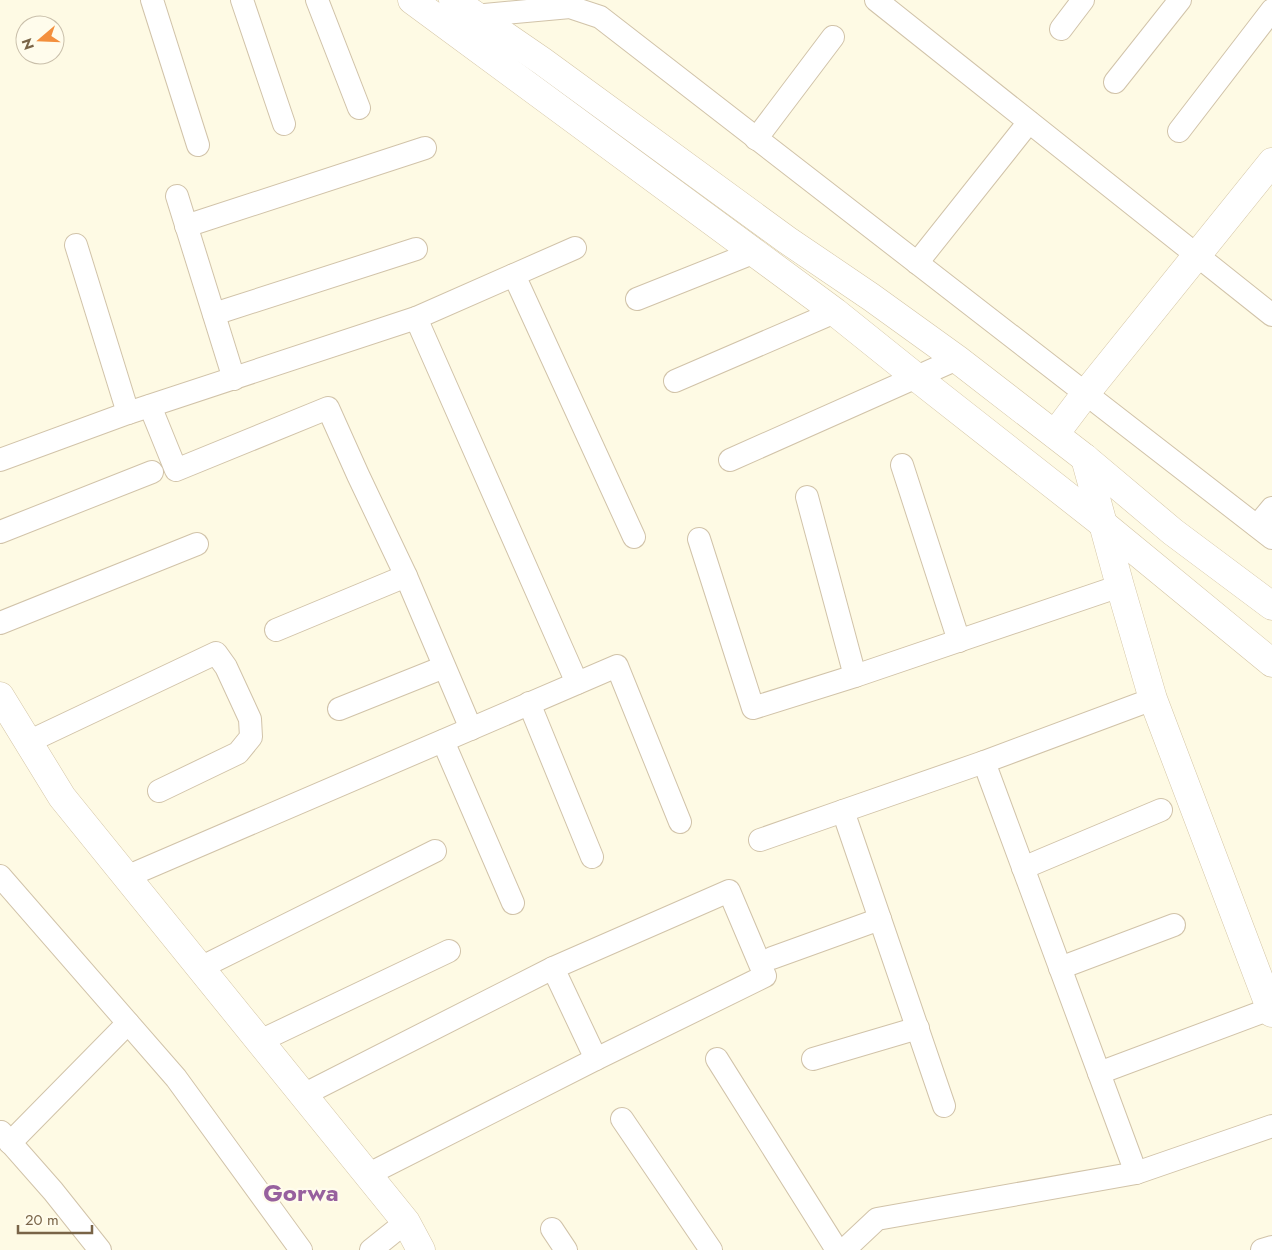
<svg xmlns="http://www.w3.org/2000/svg" width="1272" height="1250" font-family="Jost,sans-serif">
<style>
.lines{fill:none;stroke-linecap:round;stroke-linejoin:round}
.street-casing{stroke:#d1c3a9;stroke-width:24}
.secondary-casing{stroke:#d4c5a5;stroke-width:29}
.street{stroke:#fff;stroke-width:22}
.secondary{stroke:#fff;stroke-width:28}
.labels{text-anchor:middle;dominant-baseline:central;stroke-width:4.5;stroke-linejoin:round;paint-order:stroke}
.district-label{font-size:24px;font-weight:bold;fill:#97619e;stroke:#fffcec}
</style>
<rect width="100%" height="100%" fill="#fefae4"/>
<g class="lines">
<defs>
<g id="street">
<path d="M152,0l46,145"/>
<path d="M242,0l42,124"/>
<path d="M317,0l42,108"/>
<path d="M876,0l396,315"/>
<path d="M474,16l96,-9 30,10 672,521"/>
<path d="M1061,29l22,-29"/>
<path d="M1115,82l65,-82"/>
<path d="M1179,131l93,-121"/>
<path d="M756,139l77,-102"/>
<path d="M177,196l57,183"/>
<path d="M186,226l239,-78"/>
<path d="M76,245l52,168"/>
<path d="M917,263l112,-141"/>
<path d="M514,275l120,262"/>
<path d="M637,299l118,-47"/>
<path d="M214,314l202,-65"/>
<path d="M416,318l161,365"/>
<path d="M675,381l160,-69"/>
<path d="M150,406l26,64 152,-62 30,67 48,101 65,153"/>
<path d="M0,460l128,-47 288,-95 159,-70"/>
<path d="M730,460l227,-101"/>
<path d="M902,465l57,176"/>
<path d="M807,497l48,179"/>
<path d="M1257,526l15,-18"/>
<path d="M0,532l152,-60"/>
<path d="M699,539l54,169 102,-32 265,-90"/>
<path d="M0,623l197,-79"/>
<path d="M276,630l130,-54"/>
<path d="M529,703l63,154"/>
<path d="M339,709l105,-42"/>
<path d="M443,741l70,162"/>
<path d="M28,742l188,-89 10,14 24,52 1,18 -13,16 -79,38"/>
<path d="M760,840l83,-29"/>
<path d="M1023,868l138,-58"/>
<path d="M0,876l176,202 125,172"/>
<path d="M126,877l491,-211 63,156"/>
<path d="M772,958l108,-39"/>
<path d="M200,968l235,-117"/>
<path d="M553,968l43,91"/>
<path d="M1060,968l114,-43"/>
<path d="M260,1041l189,-90"/>
<path d="M717,1059l120,191"/>
<path d="M813,1059l105,-31"/>
<path d="M1099,1073l171,-64"/>
<path d="M303,1095l250,-127 176,-77 36,85 -169,83 -229,116"/>
<path d="M944,1106l-101,-295 141,-49 169,-63"/>
<path d="M622,1119l89,131"/>
<path d="M1,1132l52,59 47,59"/>
<path d="M10,1143l118,-120"/>
<path d="M1136,1173l136,-47"/>
<path d="M552,1229l14,21"/>
<path d="M371,1250l35,-28"/>
<path d="M844,1250l33,-31 259,-46 -152,-411"/>
<path d="M1262,1250l10,-3"/>
</g>
<g id="secondary">
<path d="M412,0l423,312 81,65 187,147 169,139"/>
<path d="M453,0l89,61 245,179 84,57 86,62 128,99 88,74 99,74"/>
<path d="M1055,434l31,-41 186,-231"/>
<path d="M1085,458l35,128 33,113 119,314"/>
<path d="M0,696l62,101 344,425 15,28"/>
</g>
</defs>
<use href="#street" class="street-casing"/>
<use href="#secondary" class="secondary-casing"/>
<use href="#street" class="street"/>
<use href="#secondary" class="secondary"/>
</g>
<g class="labels">
<g class="district-label">
<text x="301" y="1192">Gorwa</text>
</g>
</g>
<g transform="translate(40 40) rotate(251)"><circle r="24" fill="#fffcec" stroke="#c9bfaa"/>
<path d="M0-4L9 19L0 12L-9 19Z" fill="#f38f3d"/>
<text y="-8" font-size="14" font-weight="bold" text-anchor="middle" fill="#796447">N</text>
</g>
<path d="M18 1225v8h74v-8" fill="none" stroke="#796447" stroke-width="2.5"/>
<text x="25" y="1225" font-size="15" fill="#796447" stroke="#fffcec" stroke-width="4" paint-order="stroke">20 m</text>
</svg>
